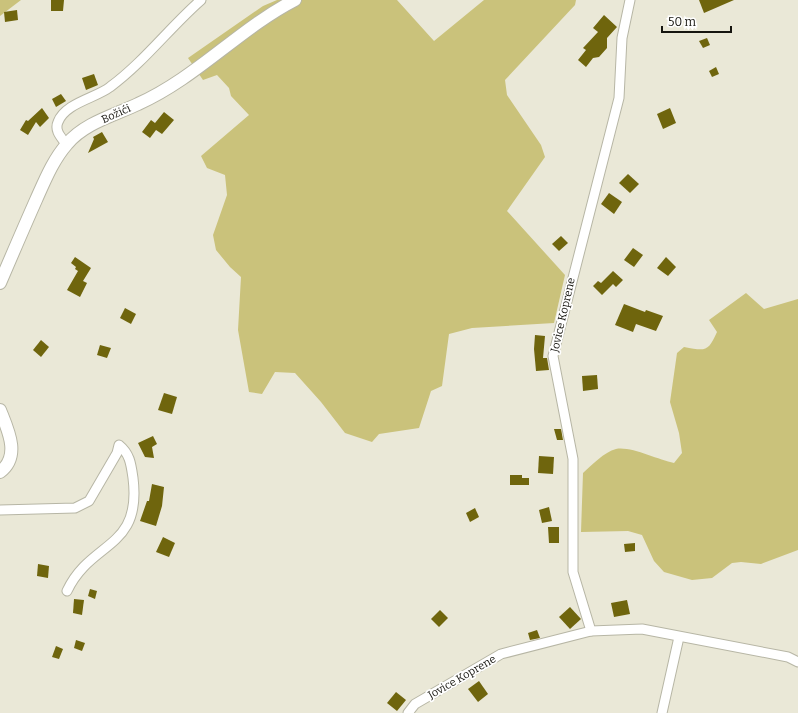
<svg xmlns="http://www.w3.org/2000/svg" width="798" height="713" font-family="Bitter,serif">
<style>
.green{fill:#cac27b}
.building{fill:#6f650d}
.lines{fill:none;stroke-linecap:round;stroke-linejoin:round}
.minor-casing{stroke:#b7b6a5;stroke-width:11}
.major-casing{stroke:#b7b6a5;stroke-width:14}
.minor{stroke:#fff;stroke-width:9}
.major{stroke:#fff;stroke-width:12}
.labels{text-anchor:middle;dominant-baseline:central;stroke-width:3.5;stroke-linejoin:round;paint-order:stroke}
.street-label{font-size:11px;fill:#16150f;stroke:#fff}
</style>
<rect width="100%" height="100%" fill="#eae8d7"/>
<g class="green">
<path d="M0,0h21l-21,16z"/>
<path d="M277,0h120l37,41 50,-41h92l-1,5 -70,75 2,15 34,50 4,12 -38,54 58,64 -11,48 -82,5 -23,6 -7,52 -11,5 -12,37 -40,6 -7,8 -27,-9 -24,-31 -26,-29 -20,-1 -13,22 -13,-2 -11,-62 3,-53 -11,-10 -14,-17 -3,-15 14,-40 -2,-20 -18,-7 -6,-12 48,-41 -18,-19 -2,-8 -12,-13 -14,5 -15,-22 75,-52z"/>
<path d="M746,293l18,16 34,-10v251l-37,14 -20,-2 -9,1 -20,15 -20,2 -28,-8 -10,-11 -12,-26 -14,-4 -47,1 2,-59c9,-8 21,-21 33,-24 15,-3 42,11 58,14l8,-10 -3,-20 -9,-31 7,-49 7,-6c22,4 24,5 33,-15l-8,-12z"/>
</g>
<g class="building">
<path d="M51,0h13l-1,11h-12z"/>
<path d="M699,0h35l-30,13z"/>
<path d="M17,10l1,10 -13,2 -1,-10z"/>
<path d="M604,15l13,12 -10,11v10l-8,9 -6,1 -7,9 -8,-7 8,-10 -3,-2 15,-16 -5,-4z"/>
<path d="M707,38l3,7 -7,3 -4,-7z"/>
<path d="M716,67l3,7 -7,3 -3,-6z"/>
<path d="M94,74l4,11 -12,5 -4,-12z"/>
<path d="M61,94l5,7 -10,6 -4,-8z"/>
<path d="M42,108l7,10 -9,9 -4,-5 -8,13 -8,-5 6,-10 2,1z"/>
<path d="M670,108l6,15 -13,6 -6,-15z"/>
<path d="M164,112l10,8 -12,14 -6,-4 -6,8 -8,-6 9,-12 4,3z"/>
<path d="M102,132l6,10 -20,11 6,-14 -1,-2z"/>
<path d="M628,174l11,10 -9,9 -11,-10z"/>
<path d="M609,193l13,9 -8,12 -13,-10z"/>
<path d="M561,236l7,7 -9,8 -7,-7z"/>
<path d="M633,248l10,7 -9,12 -10,-7z"/>
<path d="M75,257l16,11 -8,13 4,2 -7,14 -13,-7 11,-19 -3,-2 1,-2 -5,-4z"/>
<path d="M666,257l10,10 -8,9 -11,-8z"/>
<path d="M613,271l10,9 -7,7 -3,-3 -11,11 -9,-9 5,-5 3,2z"/>
<path d="M624,304l21,8 1,-2 17,6 -7,15 -20,-7 -3,8 -18,-7z"/>
<path d="M125,308l11,6 -5,10 -11,-6z"/>
<path d="M535,335l10,1 -2,22h4l2,12 -13,1 -2,-22z"/>
<path d="M41,340l8,7 -8,10 -8,-7z"/>
<path d="M100,345l11,3 -4,10 -10,-3z"/>
<path d="M597,375l1,14 -15,2 -1,-15z"/>
<path d="M164,393l13,4 -5,17 -14,-4z"/>
<path d="M554,429h7l2,11h-6z"/>
<path d="M153,436l4,8 -5,3 2,11 -9,-1 -7,-14z"/>
<path d="M539,456l15,1 -1,17 -15,-1z"/>
<path d="M510,475h12v3h7v7h-19z"/>
<path d="M152,484l12,3 -2,19 -6,20 -16,-5 7,-20h2z"/>
<path d="M549,507l3,14 -10,2 -3,-13z"/>
<path d="M475,508l4,9 -9,5 -4,-9z"/>
<path d="M548,527h11v16h-10z"/>
<path d="M163,537l12,6 -6,14 -13,-5z"/>
<path d="M635,543v8l-10,1 -1,-8z"/>
<path d="M38,564l11,2 -1,12 -11,-2z"/>
<path d="M90,589l7,2 -2,8 -7,-3z"/>
<path d="M74,599l10,1 -2,15 -9,-2z"/>
<path d="M627,600l3,14 -16,3 -3,-14z"/>
<path d="M570,607l11,12 -11,10 -11,-12z"/>
<path d="M440,610l8,8 -9,9 -8,-8z"/>
<path d="M537,630l3,8 -10,2 -2,-7z"/>
<path d="M76,640l9,3 -3,8 -8,-3z"/>
<path d="M56,646l7,3 -4,10 -7,-2z"/>
<path d="M479,681l9,13 -10,8 -10,-13z"/>
<path d="M396,692l10,8 -9,11 -10,-8z"/>
</g>
<g class="lines">
<defs>
<g id="minor">
<path d="M66,144c-4,-6 -12,-13 -8,-22 7,-19 38,-24 52,-35 34,-25 60,-60 91,-87"/>
<path d="M0,510l75,-2 14,-7 28,-48 2,-8c11,9 12,19 14,33 9,72 -42,62 -66,113"/>
<path d="M591,631l-18,-59v-113l-20,-103 66,-258 3,-60 8,-38"/>
<path d="M408,713l7,-9 86,-50 90,-23 51,-2 146,28 10,5"/>
<path d="M662,713l17,-76"/>
</g>
<g id="major">
<path d="M0,283c12,-28 24,-56 36,-83 9,-20 17,-40 31,-56 17,-21 48,-29 71,-40 58,-26 101,-75 157,-104"/>
<path d="M0,410c8,20 21,46 0,62"/>
</g>
</defs>
<use href="#minor" class="minor-casing"/>
<use href="#major" class="major-casing"/>
<use href="#minor" class="minor"/>
<use href="#major" class="major"/>
</g>
<g class="labels">
<g class="street-label">
<text transform="translate(116 114) rotate(-24)">Božići</text>
<text transform="translate(563 315) rotate(-77)">Jovice Koprene</text>
<text transform="translate(462 677) rotate(-30)">Jovice Koprene</text>
</g>
</g>
<path d="M662 26v6h69v-6" fill="none" stroke="#16150f" stroke-width="2"/>
<text x="668" y="26" font-size="12" fill="#16150f" stroke="#ffffff" stroke-width="3" paint-order="stroke">50 m</text>
</svg>
